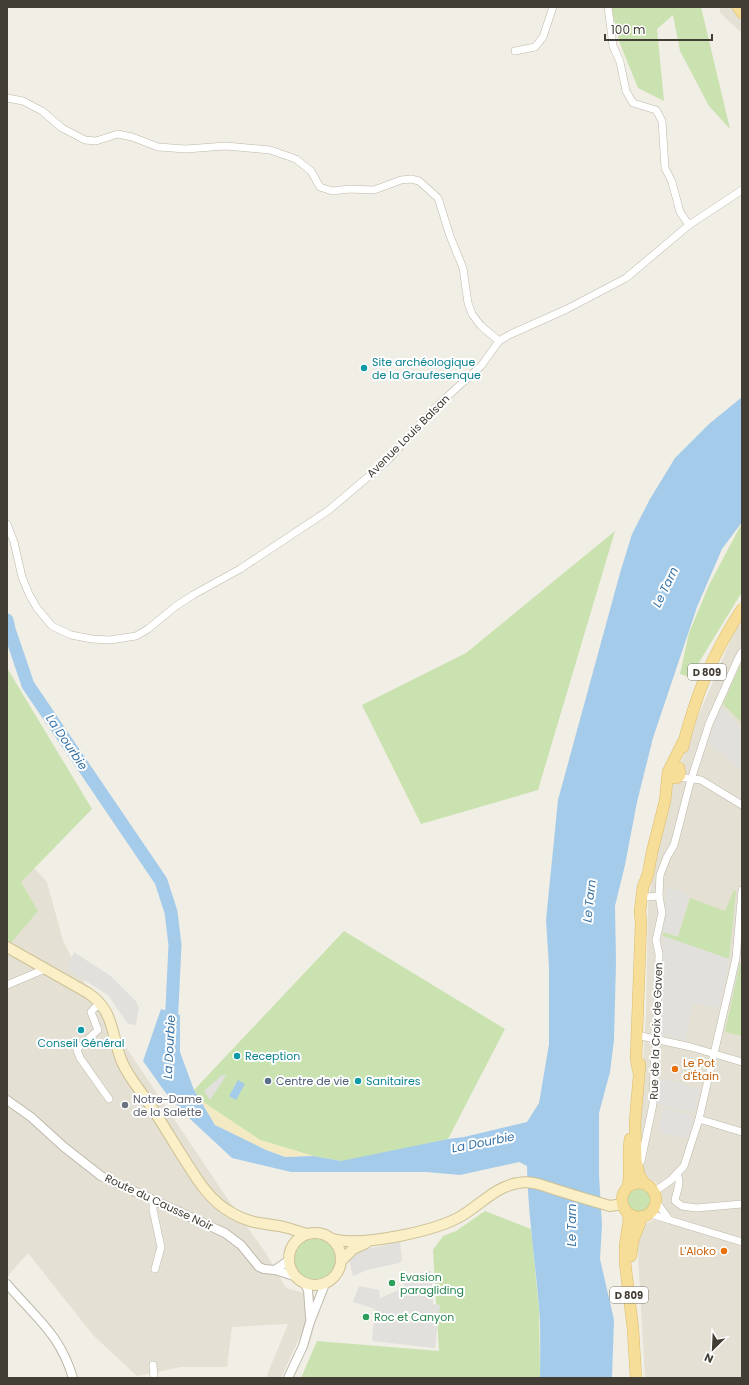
<svg xmlns="http://www.w3.org/2000/svg" width="749" height="1385" font-family="Poppins,sans-serif">
<style>
.residential{fill:#e4e0d3}
.green{fill:#cae2b0}
.sand{fill:#f3eac3}
.parking{fill:#e2e0dd}
.water{fill:#a5cbea}
.lines{fill:none;stroke-linecap:round;stroke-linejoin:round}
.river{stroke:#a5cbea;stroke-width:13}
.minor-casing{stroke:#beb8ab;stroke-width:8}
.tertiary-casing{stroke:#beb8ab;stroke-width:10}
.secondary-casing{stroke:#cdc197;stroke-width:12}
.primary-casing{stroke:#d9bc6a;stroke-width:12}
.minor{stroke:#fff;stroke-width:7}
.tertiary{stroke:#fff;stroke-width:8}
.secondary{stroke:#faefc6;stroke-width:10}
.primary{stroke:#f6de99;stroke-width:11}
.culture-dot{fill:#0f9aa8;stroke:#fff;stroke-width:1.5}
.food-dot{fill:#e8710a;stroke:#fff;stroke-width:1.5}
.service-dot{fill:#5c6f8a;stroke:#fff;stroke-width:1.5}
.worship-dot{fill:#6b7280;stroke:#fff;stroke-width:1.5}
.leisure-dot{fill:#2e9e5b;stroke:#fff;stroke-width:1.5}
.labels{text-anchor:middle;dominant-baseline:central;stroke-width:4;stroke-linejoin:round;paint-order:stroke}
.shield{fill:#fff;stroke:#7b7872;stroke-width:1}
.shield-label{font-size:10px;font-weight:bold;fill:#433e35}
.culture-label{font-size:11px;fill:#0d838f;stroke:#fff;text-anchor:start}
.street-label{font-size:11px;fill:#433e35;stroke:#fff}
.food-label{font-size:11px;fill:#c56008;stroke:#fff;text-anchor:start}
.service-label{font-size:11px;fill:#4e5e75;stroke:#fff;text-anchor:start}
.worship-label{font-size:11px;fill:#5b616d;stroke:#fff;text-anchor:start}
.leisure-label{font-size:11px;fill:#27864d;stroke:#fff;text-anchor:start}
.water-label{font-size:12px;font-style:italic;fill:#3773a5;stroke:#fff}
</style>
<rect width="100%" height="100%" fill="#f1eee5"/>
<g class="residential">
<path d="M720,7h22v26l-22,-20z"/>
<path d="M742,621v618l-71,-23 -7,-6 -3,-9v-9l-5,-10 -7,-2 -5,-4 -3,-6 -2,-40 7,-117 2,-108 8,-53 15,-62 26,-71 38,-89z"/>
<path d="M7,838l40,44 16,59 28,54 136,203 38,54 21,36 32,9 -37,81h-15l22,-54 -56,3 -5,40h-46l-44,9 -44,-41 -65,-82 -21,24z"/>
<path d="M654,1220l88,24v134h-97l-7,-123 2,-28z"/>
</g>
<g class="green">
<path d="M611,7h90l29,122 -21,-23 -29,-55 -7,-36 -16,14 7,72 -26,-13 -19,-47z"/>
<path d="M742,523v69l-52,85 -10,-3 9,-41 20,-48z"/>
<path d="M615,531l-77,259 -117,34 -59,-119 104,-52z"/>
<path d="M742,661v62l-19,-19z"/>
<path d="M7,668l85,141 -71,73 17,29 -27,32 -4,-3z"/>
<path d="M734,890l2,1 -7,68 -66,-23v-4l15,5 12,-39 35,13z"/>
<path d="M344,931l161,98 -57,110 -70,16 -37,6 -28,-5 -53,-16 -60,-40 -6,-10z"/>
<path d="M740,963l2,1v72l-17,-4z"/>
<circle cx="639" cy="1200" r="12"/>
<path d="M485,1211l46,18 8,80 1,69h-239l16,-37 122,10 -6,-101 10,-14 13,-5z"/>
<circle cx="315" cy="1259" r="21"/>
</g>
<path class="sand" d="M200,1100l60,40 53,16 -28,1 -19,-7 -51,-25z"/>
<g class="parking">
<path d="M721,707l21,22v43l-34,-30z"/>
<path d="M667,887l18,6 4,5 -12,38 -14,-5z"/>
<path d="M663,936l66,23 -10,49 -26,-5 -8,38 -25,-8z"/>
<path d="M74,952l38,25 23,23 4,7 -3,18 -8,-1 -20,-29 -41,-26z"/>
<path d="M222,1075l4,1 -16,24 -6,-9z"/>
<path d="M661,1078l39,11 -6,23 -39,-8z"/>
<path d="M663,1108l31,8 -6,23 -30,-7z"/>
<path d="M400,1242l2,18 -3,3 -32,7 -14,6 -4,-16 12,-10z"/>
<path d="M431,1271l2,33 7,1 -5,43 -63,-7 3,-32 -22,-7 6,-16 20,4 1,8 23,-10 2,-13z"/>
</g>
<g class="water">
<path d="M742,397v125l-20,27 -25,58 -44,131 -16,64 -12,63 -10,41 1,56 -2,78 -4,32 -11,41v62l3,50 -2,34 14,61 -2,58h-72c0,-23 1,-47 -1,-71 -4,-47 -11,-93 -12,-141l-8,-4 -59,13 -34,-3h-135l-59,-14 -44,-41 -23,-25 -22,-31 18,-52 19,6v37l14,38 21,35 51,25 19,7 28,-1 28,5 107,-22 16,-2 63,-15 12,-19 10,-59v-77l-3,-47 12,-120 62,-227 12,-39 18,-35 25,-41 34,-34z"/>
<path d="M238,1080l7,4 -9,16 -7,-4z"/>
</g>
<g class="lines">
<path class="river" d="M7,620l2,9 19,56 133,196 10,31 4,33 -4,84"/>
<defs>
<g id="minor">
<path d="M608,7l5,39 7,16 6,29 7,12 23,7 6,11 3,47 7,14 8,30 9,13"/>
<path d="M515,51l20,-4 8,-10 10,-30"/>
<path d="M7,98l16,3 19,10 20,17 23,12 11,1 22,-7 14,3 26,10 28,2 40,-3 44,4 26,9 15,12 9,16 12,4 17,-2 25,1 27,-10 10,-1 8,2 19,17 12,38 13,32 5,35 4,11 9,12 18,15"/>
<path d="M7,524l7,18 8,35 7,17 8,14 15,18 19,9 21,4 18,1 26,-4 12,-7 28,-23 17,-11 47,-26 89,-59 59,-50 29,-33 23,-24 41,-37 18,-25 10,-6 58,-26 59,-31 63,-53 53,-35"/>
<path d="M678,777l23,3 41,25"/>
<path d="M647,897l12,-1"/>
<path d="M7,985l38,-16"/>
<path d="M100,1002l-9,10 7,18 -19,17 -2,3 3,8 29,41"/>
<path d="M641,1036l50,11 51,15"/>
<path d="M699,1119l43,13"/>
<path d="M641,1161l12,-57 1,-38 3,-27 2,-85 -3,-14 6,-27 -3,-17 1,-21 7,-18 7,-12 16,-62 19,-59 29,-65 4,-7"/>
<path d="M677,1175c5,8 -1,17 -2,26l7,5 14,2 46,-4"/>
<path d="M655,1191l16,-11 13,-14 15,-47 37,-161 6,-68"/>
<path d="M153,1200v10l8,37 -6,22"/>
<path d="M657,1203l11,15"/>
<path d="M650,1214l92,28"/>
<path d="M153,1365l1,13"/>
</g>
<g id="tertiary">
<path d="M7,1100l24,17 33,30 37,29 124,57 16,12 18,22 5,2 11,1 19,6"/>
<path d="M275,1270l14,-10"/>
<path d="M304,1283l4,7 2,27"/>
<path d="M7,1284c28,33 53,50 66,94"/>
<path d="M288,1378l15,-32 7,-24 15,-38"/>
</g>
<g id="secondary">
<path d="M7,947l81,46c27,18 23,42 34,69 7,16 19,29 28,43 11,16 21,33 31,49 14,22 27,46 51,59 18,11 32,10 52,14 8,2 16,5 23,7"/>
<circle cx="315" cy="1259" r="26"/>
<path d="M333,1239c29,8 104,-8 130,-24 18,-11 34,-29 55,-32 14,-3 29,4 42,8 16,5 33,10 50,15l12,-2"/>
<path d="M342,1260l11,-11 13,-6"/>
</g>
<g id="primary">
<path d="M738,7l4,6"/>
<path d="M683,747c2,-12 6,-24 10,-36 11,-36 28,-70 49,-102"/>
<path d="M669,774l2,3c3,2 7,1 9,-2l-1,-7 -4,-2 -4,1"/>
<path d="M640,1064l-5,58 1,38 3,15 5,8"/>
<path d="M638,1070l-2,-12 5,-134 -1,-13 3,-24 5,-13 4,-22 13,-51 3,-29 16,-32"/>
<circle cx="639" cy="1200" r="17"/>
<path d="M628,1186c3,-14 -1,-30 2,-47"/>
<path d="M628,1213l1,6 -4,27v16l8,67 3,49"/>
<path d="M631,1256l2,-15 9,-24"/>
</g>
</defs>
<use href="#minor" class="minor-casing"/>
<use href="#tertiary" class="tertiary-casing"/>
<use href="#secondary" class="secondary-casing"/>
<use href="#primary" class="primary-casing"/>
<use href="#minor" class="minor"/>
<use href="#tertiary" class="tertiary"/>
<use href="#secondary" class="secondary"/>
<use href="#primary" class="primary"/>
</g>
<g class="culture-dot">
<circle cx="364" cy="368" r="4"/>
<circle cx="81" cy="1030" r="4"/>
<circle cx="237" cy="1056" r="4"/>
<circle cx="358" cy="1081" r="4"/>
</g>
<g class="food-dot">
<circle cx="675" cy="1069" r="4"/>
<circle cx="724" cy="1251" r="4"/>
</g>
<circle class="service-dot" cx="268" cy="1081" r="4"/>
<circle class="worship-dot" cx="125" cy="1105" r="4"/>
<g class="leisure-dot">
<circle cx="392" cy="1283" r="4"/>
<circle cx="366" cy="1317" r="4"/>
</g>
<g class="labels">
<g class="shield">
<rect x="688" y="664" width="38" height="16" rx="3"/>
<rect x="610" y="1287" width="38" height="16" rx="3"/>
</g>
<g class="shield-label">
<text x="707" y="672">D 809</text>
<text x="629" y="1295">D 809</text>
</g>
<g class="culture-label">
<text x="372" y="362">Site archéologique<tspan x="372" dy="13">de la Graufesenque</tspan></text>
<text x="81" y="1043" text-anchor="middle">Conseil Général</text>
<text x="245" y="1056">Reception</text>
<text x="366" y="1081">Sanitaires</text>
</g>
<g class="street-label">
<text transform="translate(408 436) rotate(-45)">Avenue Louis Balsan</text>
<text transform="translate(656 1031) rotate(-88)">Rue de la Croix de Gaven</text>
<text transform="translate(159 1202) rotate(25)">Route du Causse Noir</text>
</g>
<g class="food-label">
<text x="683" y="1063">Le Pot<tspan x="683" dy="13">d'Étain</tspan></text>
<text x="716" y="1251" text-anchor="end">L'Aloko</text>
</g>
<g class="service-label">
<text x="276" y="1081">Centre de vie</text>
</g>
<g class="worship-label">
<text x="133" y="1099">Notre-Dame<tspan x="133" dy="13">de la Salette</tspan></text>
</g>
<g class="leisure-label">
<text x="400" y="1277">Evasion<tspan x="400" dy="13">paragliding</tspan></text>
<text x="374" y="1317">Roc et Canyon</text>
</g>
<g class="water-label">
<text transform="translate(665 587) rotate(-64)">Le Tarn</text>
<text transform="translate(67 742) rotate(56)">La Dourbie</text>
<text transform="translate(589 901) rotate(-84)">Le Tarn</text>
<text transform="translate(169 1047) rotate(-87)">La Dourbie</text>
<text transform="translate(483 1142) rotate(-11)">La Dourbie</text>
<text transform="translate(571 1225) rotate(-90)">Le Tarn</text>
</g>
</g>
<rect width="749" height="1385" fill="none" stroke="#433e35" stroke-width="16"/>
<g transform="translate(713 1349) rotate(204)" stroke="#ffffff" stroke-width="3" paint-order="stroke">
<path d="M0-3L7 15L0 10L-7 15Z" fill="#433e35"/>
<text y="-6" font-size="11" font-weight="bold" text-anchor="middle" fill="#433e35">N</text>
</g>
<path d="M605 34v6h107v-6" fill="none" stroke="#433e35" stroke-width="2"/>
<text x="611" y="34" font-size="12" fill="#433e35" stroke="#ffffff" stroke-width="3" paint-order="stroke">100 m</text>
</svg>
